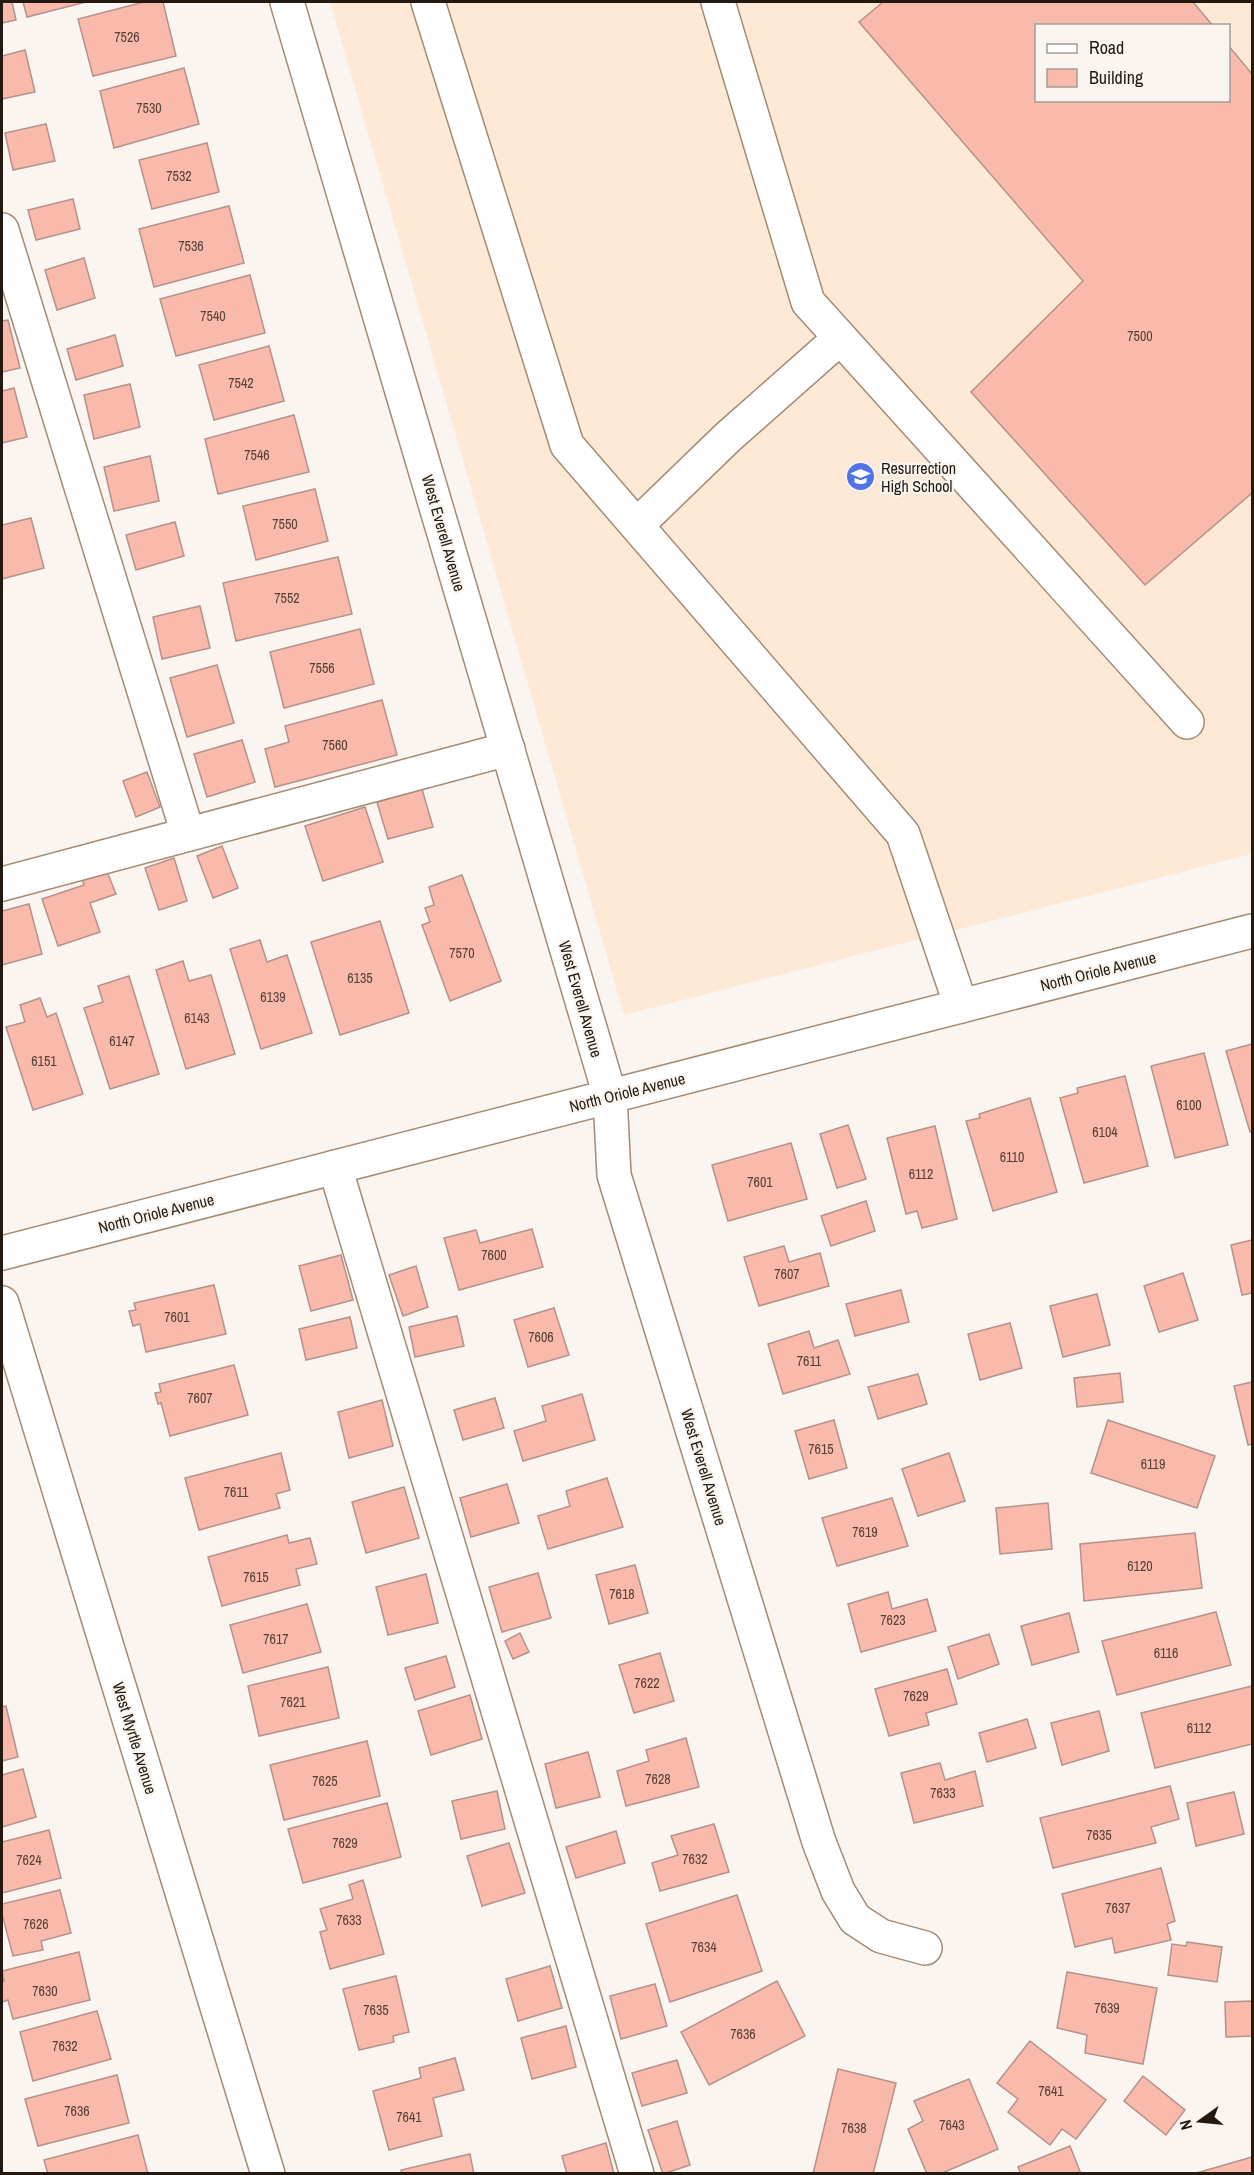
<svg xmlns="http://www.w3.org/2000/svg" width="1254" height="2175" font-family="'Archivo Narrow',sans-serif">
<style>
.built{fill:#fde9d6;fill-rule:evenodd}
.building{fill:#f9b9ab;stroke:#b6928a;stroke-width:1.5}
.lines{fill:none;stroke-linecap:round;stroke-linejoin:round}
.minor-casing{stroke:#a48b74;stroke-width:36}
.minor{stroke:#fff;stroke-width:33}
.labels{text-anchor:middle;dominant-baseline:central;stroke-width:4.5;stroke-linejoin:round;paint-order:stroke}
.number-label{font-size:14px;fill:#584137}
.poi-label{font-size:16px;fill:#231910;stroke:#faf5f0;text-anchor:start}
.street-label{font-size:16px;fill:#231910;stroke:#faf5f0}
</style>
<rect width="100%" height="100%" fill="#faf5f0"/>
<path class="built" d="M330,2h922v852l-628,161zM1036,26h192v74h-192z"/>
<g class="building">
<path d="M2,2h10l4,18 -14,3z"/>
<path d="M23,2h63l-59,15z"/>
<path d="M144,2h19l13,54 -83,20 -15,-57z"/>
<path d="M883,2h310l20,24h-177v74h192v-55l24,29v419l-107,92 -174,-193 112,-111 -224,-259z"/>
<path d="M25,50l10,42 -33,7v-43z"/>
<path d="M184,68l15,56 -85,24 -14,-57z"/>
<path d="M46,124l9,37 -42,9 -8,-37z"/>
<path d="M207,143l12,49 -67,17 -13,-49z"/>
<path d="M73,199l7,30 -44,11 -8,-30z"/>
<path d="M229,206l15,57 -90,24 -15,-58z"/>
<path d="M84,258l11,40 -38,12 -12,-40z"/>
<path d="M250,275l15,58 -89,23 -16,-57z"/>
<path d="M8,320l12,48 -18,4v-51z"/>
<path d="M115,335l8,31 -47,14 -9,-31z"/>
<path d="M269,346l15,55 -70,19 -15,-55z"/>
<path d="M130,384l10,43 -46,12 -10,-44z"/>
<path d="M14,388l13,49 -25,6v-52z"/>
<path d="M294,415l15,57 -91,22 -13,-55z"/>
<path d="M150,456l9,45 -45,10 -10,-44z"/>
<path d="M315,489l13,52 -72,19 -13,-54z"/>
<path d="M31,518l13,50 -42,11v-54z"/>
<path d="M175,522l9,34 -48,14 -10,-35z"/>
<path d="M338,557l14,57 -116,27 -13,-58z"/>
<path d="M200,606l10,42 -48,11 -9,-42z"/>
<path d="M360,629l14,55 -90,24 -14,-56z"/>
<path d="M217,665l17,58 -47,14 -17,-59z"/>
<path d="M382,700l15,55 -122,32 -10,-38 24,-7 -4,-16z"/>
<path d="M242,740l13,42 -48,15 -13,-43z"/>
<path d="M147,772l13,35 -24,10 -13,-36z"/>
<path d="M422,789l11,38 -45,12 -11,-37z"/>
<path d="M365,807l18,55 -60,19 -18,-55z"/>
<path d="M222,846l16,42 -25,10 -16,-42z"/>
<path d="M174,858l13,43 -28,9 -14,-42z"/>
<path d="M106,869l10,25 -26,9 10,29 -42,14 -16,-47 42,-14 -2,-7z"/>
<path d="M462,875l39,106 -51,20 -28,-76 8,-3 -5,-14 9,-3 -5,-18z"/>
<path d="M29,904l13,50 -40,11v-54z"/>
<path d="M380,921l29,92 -69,22 -29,-93z"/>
<path d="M260,940l7,22 20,-7 25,78 -51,16 -31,-100z"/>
<path d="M183,961l6,20 22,-6 24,79 -49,15 -30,-99z"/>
<path d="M129,976l30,98 -49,15 -26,-81 19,-6 -5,-16z"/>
<path d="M40,998l7,19 9,-4 27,81 -50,16 -27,-83 19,-5 -5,-17z"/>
<path d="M1252,1044v87l-2,1 -24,-81z"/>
<path d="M1204,1053l24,92 -53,13 -24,-92z"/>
<path d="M1125,1076l23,90 -64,17 -24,-85 18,-5 -1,-5z"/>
<path d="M1030,1098l27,94 -64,19 -27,-90 14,-3 -1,-4z"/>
<path d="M848,1125l18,54 -29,9 -17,-54z"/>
<path d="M935,1126l22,93 -35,9 -5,-17 -11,3 -19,-76z"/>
<path d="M791,1143l16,56 -79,22 -16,-56z"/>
<path d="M866,1201l9,30 -44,15 -10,-30z"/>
<path d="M532,1229l11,38 -84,23 -15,-52 32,-8 4,13z"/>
<path d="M1252,1240v53l-10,2 -11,-50z"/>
<path d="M784,1246l5,16 31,-9 9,33 -70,20 -15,-49z"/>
<path d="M341,1255l12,45 -42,11 -12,-45z"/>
<path d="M416,1266l12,41 -25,9 -14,-41z"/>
<path d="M1183,1273l15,47 -39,12 -15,-46z"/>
<path d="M214,1285l12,49 -80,18 -6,-28 -7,2 -4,-15 7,-1 -2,-7z"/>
<path d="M901,1290l8,32 -54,14 -9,-32z"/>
<path d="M1097,1294l13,51 -47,12 -13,-51z"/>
<path d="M554,1308l15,47 -41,12 -14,-47z"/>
<path d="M457,1316l7,30 -49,11 -6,-30z"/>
<path d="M350,1317l7,31 -51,12 -7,-31z"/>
<path d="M1010,1323l12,45 -42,12 -12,-46z"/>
<path d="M809,1331l5,17 24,-8 12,34 -67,20 -15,-50z"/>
<path d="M234,1365l14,50 -78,21 -9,-33 -3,1 -3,-11 6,-1 -2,-8z"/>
<path d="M1120,1373l3,29 -46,5 -3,-29z"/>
<path d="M918,1374l9,30 -49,15 -10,-32z"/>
<path d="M1252,1382v62l-4,1 -14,-59z"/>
<path d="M582,1394l13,46 -72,21 -9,-30 32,-10 -4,-15z"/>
<path d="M495,1398l9,30 -41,12 -9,-30z"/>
<path d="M382,1400l11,46 -44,12 -11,-46z"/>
<path d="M834,1420l13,48 -38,11 -14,-48z"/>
<path d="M1108,1420l107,36 -18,52 -106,-35z"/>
<path d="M281,1453l9,37 -14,4 4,14 -81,22 -14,-52z"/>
<path d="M949,1453l16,48 -47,15 -16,-47z"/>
<path d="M607,1478l16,49 -75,22 -10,-33 32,-10 -4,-15z"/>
<path d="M507,1484l12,39 -48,14 -11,-39z"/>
<path d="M404,1487l15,51 -53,15 -14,-51z"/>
<path d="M892,1498l16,48 -71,20 -15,-48z"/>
<path d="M1048,1503l4,46 -52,5 -4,-46z"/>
<path d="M1195,1533l7,55 -118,13 -4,-57z"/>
<path d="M287,1535l2,8 21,-5 7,26 -21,5 4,16 -78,21 -14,-49z"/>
<path d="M635,1565l13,48 -39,11 -13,-49z"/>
<path d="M538,1573l13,45 -49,14 -13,-45z"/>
<path d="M426,1574l12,49 -50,12 -12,-48z"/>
<path d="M888,1592l4,17 35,-10 9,32 -75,21 -13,-48z"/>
<path d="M307,1604l14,48 -78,21 -13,-48z"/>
<path d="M1216,1612l15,53 -114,30 -15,-54z"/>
<path d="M1069,1613l10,39 -47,13 -11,-39z"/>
<path d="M520,1633l9,19 -16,7 -8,-18z"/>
<path d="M989,1634l10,30 -41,15 -10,-32z"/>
<path d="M660,1653l14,48 -40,12 -15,-48z"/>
<path d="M446,1656l9,31 -40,13 -10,-32z"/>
<path d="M328,1667l11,51 -80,18 -11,-50z"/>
<path d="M947,1669l10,35 -31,9 3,12 -40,11 -14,-47z"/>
<path d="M1252,1686v58l-97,24 -14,-55z"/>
<path d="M470,1695l12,44 -51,16 -13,-44z"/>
<path d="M6,1706l12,51 -16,4v-54z"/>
<path d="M1099,1711l10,40 -47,14 -11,-42z"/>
<path d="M1027,1719l9,29 -49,14 -8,-29z"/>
<path d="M686,1738l13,49 -73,19 -9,-35 32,-10 -3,-11z"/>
<path d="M367,1741l13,55 -96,24 -14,-55z"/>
<path d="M588,1752l12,45 -44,11 -11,-44z"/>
<path d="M940,1763l5,17 30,-9 8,35 -69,17 -13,-50z"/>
<path d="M23,1769l13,48 -34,10v-52z"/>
<path d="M1170,1786l9,33 -28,8 5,16 -103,25 -13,-50z"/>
<path d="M497,1791l8,38 -44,10 -9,-38z"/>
<path d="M1234,1792l10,42 -48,12 -9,-43z"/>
<path d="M387,1803l14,54 -98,26 -15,-54z"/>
<path d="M714,1824l15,48 -69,19 -8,-28 26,-8 -7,-19z"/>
<path d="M49,1830l12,48 -59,15v-51z"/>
<path d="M616,1831l9,32 -49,15 -10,-31z"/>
<path d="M509,1843l16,50 -43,13 -15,-50z"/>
<path d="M1161,1868l14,53 -8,3 4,16 -56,13 -3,-15 -37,9 -13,-53z"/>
<path d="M363,1880l21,74 -54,15 -10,-37 7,-2 -7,-21 33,-10 -4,-14z"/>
<path d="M60,1890l11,43 -30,8 2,9 -30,6 -11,-42v-10z"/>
<path d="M737,1895l25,76 -92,31 -24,-78z"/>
<path d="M1187,1942l35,5 -5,35 -49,-7 4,-31 14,2z"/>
<path d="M79,1952l11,48 -77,19 -5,-19 -6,2v-20l2,-1 -2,-10z"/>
<path d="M550,1966l12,42 -44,13 -12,-42z"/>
<path d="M1067,1972l90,16 -14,76 -58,-11 2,-18 -30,-7z"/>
<path d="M396,1976l13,56 -16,4 1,6 -35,8 -16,-61z"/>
<path d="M777,1981l28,55 -96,49 -28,-53z"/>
<path d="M655,1984l12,42 -46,13 -11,-43z"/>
<path d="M1252,2001v35l-26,1 -1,-35z"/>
<path d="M97,2011l14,48 -78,22 -13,-49z"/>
<path d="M566,2026l10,41 -44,12 -11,-41z"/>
<path d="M1030,2041l76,59 -30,39 -14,-10 -12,16 -42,-33 10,-13 -21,-16z"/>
<path d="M455,2058l9,32 -31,8 9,38 -53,14 -16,-59 48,-13 -2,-10z"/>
<path d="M677,2060l10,33 -45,13 -10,-33z"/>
<path d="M838,2069l58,14 -23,91h-60z"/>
<path d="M117,2075l12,48 -91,23 -13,-47z"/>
<path d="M1143,2076l42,34 -19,25 -42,-34z"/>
<path d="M969,2079l29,70 -58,25h-13l-19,-45 15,-8 -9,-20z"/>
<path d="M677,2121l13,44 -27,9 -15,-44z"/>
<path d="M138,2135l10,39h-100l-4,-14z"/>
<path d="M606,2143l8,31h-47l-5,-18z"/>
<path d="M1070,2146l11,28h-60l-3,-7z"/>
<path d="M470,2154l4,20h-72l-1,-4z"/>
<path d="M1252,2157v17h-59z"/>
</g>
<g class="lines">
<defs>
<g id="minor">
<path d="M287,2l323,1094 4,79 205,667 19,49 17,28 26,17 44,12"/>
<path d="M428,2l139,443 336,389 58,172"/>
<path d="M718,2l90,300 379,420"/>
<path d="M2,230l186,604"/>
<path d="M637,525l91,-88 112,-99"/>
<path d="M2,884l506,-135"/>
<path d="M335,1167l302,1007"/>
<path d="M2,1253l1250,-322"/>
<path d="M2,1303l266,871"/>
</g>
</defs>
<use href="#minor" class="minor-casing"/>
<use href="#minor" class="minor"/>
</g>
<defs>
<symbol id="school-disc" viewBox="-11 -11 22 22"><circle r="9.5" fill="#5074e8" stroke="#faf5f0"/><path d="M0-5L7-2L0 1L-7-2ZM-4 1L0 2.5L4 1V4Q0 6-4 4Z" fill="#fff"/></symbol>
</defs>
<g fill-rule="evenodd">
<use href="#school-disc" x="844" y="460" width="33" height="33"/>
</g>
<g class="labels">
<g class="number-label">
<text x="127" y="37">7526</text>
<text x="149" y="108">7530</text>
<text x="179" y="176">7532</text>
<text x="191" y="246">7536</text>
<text x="213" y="316">7540</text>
<text x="1140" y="336">7500</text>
<text x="241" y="383">7542</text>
<text x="257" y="455">7546</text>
<text x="285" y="524">7550</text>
<text x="287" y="598">7552</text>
<text x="322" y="668">7556</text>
<text x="335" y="745">7560</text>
<text x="462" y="953">7570</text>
<text x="360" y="978">6135</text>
<text x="273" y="997">6139</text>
<text x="197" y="1018">6143</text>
<text x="122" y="1041">6147</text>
<text x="44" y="1061">6151</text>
<text x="1189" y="1105">6100</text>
<text x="1105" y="1132">6104</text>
<text x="1012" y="1157">6110</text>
<text x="921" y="1174">6112</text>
<text x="760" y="1182">7601</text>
<text x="494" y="1255">7600</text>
<text x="787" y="1274">7607</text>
<text x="177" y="1317">7601</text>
<text x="541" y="1337">7606</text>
<text x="809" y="1361">7611</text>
<text x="200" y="1398">7607</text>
<text x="821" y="1449">7615</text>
<text x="1153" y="1464">6119</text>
<text x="236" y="1492">7611</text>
<text x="865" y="1532">7619</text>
<text x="1140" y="1566">6120</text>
<text x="256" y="1577">7615</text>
<text x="622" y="1594">7618</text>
<text x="893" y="1620">7623</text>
<text x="276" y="1639">7617</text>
<text x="1166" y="1653">6116</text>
<text x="647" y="1683">7622</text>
<text x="916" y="1696">7629</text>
<text x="293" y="1702">7621</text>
<text x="1199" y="1728">6112</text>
<text x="658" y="1779">7628</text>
<text x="325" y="1781">7625</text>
<text x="943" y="1793">7633</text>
<text x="1099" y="1835">7635</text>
<text x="345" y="1843">7629</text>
<text x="695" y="1859">7632</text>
<text x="29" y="1860">7624</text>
<text x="1118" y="1908">7637</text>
<text x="349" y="1920">7633</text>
<text x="36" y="1924">7626</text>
<text x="704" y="1947">7634</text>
<text x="45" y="1991">7630</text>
<text x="1107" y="2008">7639</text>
<text x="376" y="2010">7635</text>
<text x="743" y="2034">7636</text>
<text x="65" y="2046">7632</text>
<text x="1051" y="2091">7641</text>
<text x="77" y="2111">7636</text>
<text x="409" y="2117">7641</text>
<text x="952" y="2125">7643</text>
<text x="854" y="2128">7638</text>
</g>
<g class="poi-label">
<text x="881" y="468">Resurrection<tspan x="881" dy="18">High School</tspan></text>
</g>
<g class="street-label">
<text transform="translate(444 533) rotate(74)">West Everell Avenue</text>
<text transform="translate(1098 971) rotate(-14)">North Oriole Avenue</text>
<text transform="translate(581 999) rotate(74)">West Everell Avenue</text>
<text transform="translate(627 1092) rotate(-14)">North Oriole Avenue</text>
<text transform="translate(156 1213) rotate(-14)">North Oriole Avenue</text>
<text transform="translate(704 1467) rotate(73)">West Everell Avenue</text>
<text transform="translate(135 1738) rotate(73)">West Myrtle Avenue</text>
</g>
</g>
<rect width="1254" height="2175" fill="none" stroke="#231910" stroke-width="6"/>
<rect x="1035" y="24" width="195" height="78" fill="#faf5f0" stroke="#a49d96" stroke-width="1.5"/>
<rect x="1047" y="44" width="30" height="9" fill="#ffffff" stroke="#a49d96" stroke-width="1.5"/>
<text x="1089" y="54" font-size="18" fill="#231910">Road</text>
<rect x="1047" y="69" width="30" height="18" fill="#f9b9ab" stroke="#a49d96" stroke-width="1.5"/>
<text x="1089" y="84" font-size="18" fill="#231910">Building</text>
<g transform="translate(1200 2121) rotate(255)" stroke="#faf5f0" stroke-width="4.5" paint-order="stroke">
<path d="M0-4.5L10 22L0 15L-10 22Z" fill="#231910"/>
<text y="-9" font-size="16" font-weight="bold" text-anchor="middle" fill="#231910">N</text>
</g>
</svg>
